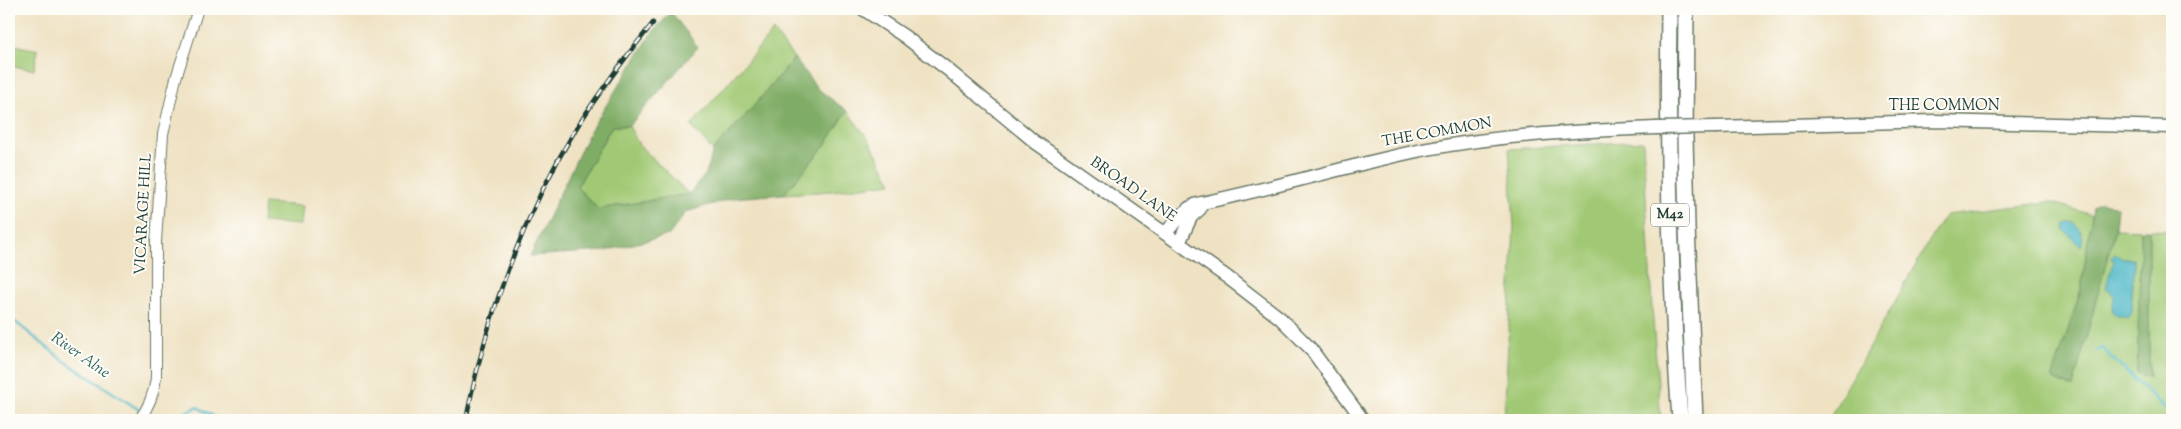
<svg xmlns="http://www.w3.org/2000/svg" width="2181" height="429" font-family="'Sorts Mill Goudy',serif">
<style>
.green{fill:#a1c975;stroke:#608354}
.forest{fill:#80ad66;stroke:#50754d}
.water{fill:#4ab6c6;stroke:#347a7d}
.lines{fill:none;stroke-linecap:round;stroke-linejoin:round}
.stream{stroke:#4ab6c6;stroke-width:2.5}
.tertiary-casing{stroke:#687766;stroke-width:12}
.secondary-casing{stroke:#687766;stroke-width:15}
.motorway-casing{stroke:#687766;stroke-width:18}
.tertiary{stroke:#fff;stroke-width:10}
.secondary{stroke:#fff;stroke-width:12}
.motorway{stroke:#fff;stroke-width:15}
.rail-casing{stroke:#1f3d34;stroke-width:4.5}
.rail{stroke:#fdfcf7;stroke-width:2.5;stroke-dasharray:8;stroke-linecap:butt}
.secondary-bridge-casing{stroke:#687766;stroke-width:15;stroke-linecap:butt}
.secondary-bridge{stroke:#fff;stroke-width:12}
.labels{text-anchor:middle;dominant-baseline:central;stroke-width:4;stroke-linejoin:round;paint-order:stroke}
.shield{fill:#fdfcf7;stroke:#62766e;stroke-width:1}
.shield-label{font-size:14px;font-weight:bold;fill:#1f3d34}
.street-label{font-size:15px;fill:#1f3d34;stroke:#fdfcf7}
.water-label{font-size:16px;font-style:italic;fill:#2c6160;stroke:#fdfcf7}
</style>
<rect width="100%" height="100%" fill="#fdfcf7"/>
<filter id="ink" filterUnits="userSpaceOnUse"><feTurbulence type="fractalNoise" baseFrequency=".02" numOctaves="2"/><feDisplacementMap in="SourceGraphic" scale="10" xChannelSelector="R" yChannelSelector="G"/><feConvolveMatrix kernelMatrix="1 2 1 2 8 2 1 2 1" color-interpolation-filters="sRGB"/></filter>
<filter id="wash" filterUnits="userSpaceOnUse"><feTurbulence type="fractalNoise" baseFrequency=".0096" numOctaves="4" result="noise"/><feDisplacementMap in="SourceGraphic" scale="20" xChannelSelector="R" yChannelSelector="G"/><feGaussianBlur stdDeviation="1.12" result="paint"/><feColorMatrix in="noise" values="0 0 0 0 0 0 0 0 0 0 0 0 0 0 0 0 0 1.4 0 .05"/><feComposite in="paint" operator="in"/></filter>
<g filter="url(#wash)">
<rect width="100%" height="100%" fill="#efe2c3"/>
<g class="green">
<path d="M773,31l21,27 -41,49 -40,44 -22,-25z"/>
<path d="M9,44l29,6 -4,20 -25,-5z"/>
<path d="M847,111l22,29 23,43 -59,8 -49,3 42,-50z"/>
<path d="M612,126h17l10,19 50,49 -91,15 -21,-22z"/>
<path d="M1643,141l9,167 9,112h-157l10,-193 -5,-78z"/>
<path d="M2050,202l42,13 -11,75 -28,89 20,8 42,-158 26,1 -4,142 12,5v-147l23,1v189h-344l108,-191 10,-14z"/>
<path d="M264,203l39,3 -2,19 -39,-3z"/>
</g>
<g class="forest">
<path d="M671,12l27,35 -69,79h-17l-35,61 21,22 91,-15 17,-20 7,-23 40,-44 41,-49 24,31 29,22 -21,33 -42,50 -51,4 -47,14 -17,23 -64,16 -75,5 60,-125 62,-98z"/>
<path d="M2101,202l16,5 -2,22 -42,158 -21,-8 29,-89 12,-84z"/>
<path d="M2141,230h8v148l-12,-5z"/>
</g>
<g class="water">
<path d="M2072,222c8,7 13,12 9,24l-17,-16 1,-6z"/>
<path d="M2115,253l7,6h11c4,12 -1,21 -2,33 0,9 5,20 -4,27l-3,-3h-8l-4,-5c2,-16 5,-12 -6,-24l7,-24 -2,-6z"/>
</g>
<g class="lines">
<g class="stream">
<path d="M9,317l54,43 78,51"/>
<path d="M2096,351l6,-3 70,67"/>
<path d="M152,417l4,3"/>
<path d="M175,420l3,-4 19,-9 23,13"/>
</g>
</g>
</g>
<g filter="url(#ink)">
<g class="lines">
<defs>
<path id="tertiary" d="M139,420c10,-13 15,-26 17,-42v-136l7,-108 13,-56 22,-69"/>
<g id="secondary">
<path d="M863,9l41,27 43,33 88,73 192,135 53,41 30,30 53,72"/>
<path d="M1716,127l220,-6 236,6"/>
<path d="M1165,233l24,-25 8,-4c75,-15 149,-38 225,-54 77,-15 156,-19 234,-22"/>
<path d="M1179,243l12,-26 9,-8"/>
</g>
<g id="motorway">
<path d="M1669,9c-2,137 1,274 11,411"/>
<path d="M1686,9l-1,127 2,91 8,193"/>
</g>
</defs>
<use href="#tertiary" class="tertiary-casing"/>
<use href="#secondary" class="secondary-casing"/>
<use href="#motorway" class="motorway-casing"/>
<use href="#tertiary" class="tertiary"/>
<use href="#secondary" class="secondary"/>
<use href="#motorway" class="motorway"/>
<defs>
<path id="rail" d="M466,420c20,-102 57,-204 111,-293 23,-36 49,-71 76,-104"/>
</defs>
<use href="#rail" class="rail-casing"/>
<use href="#rail" class="rail"/>
<defs>
<path id="secondary-bridge" d="M1656,128l60,-1"/>
</defs>
<use href="#secondary-bridge" class="secondary-bridge-casing"/>
<use href="#secondary-bridge" class="secondary-bridge"/>
</g>
</g>
<g class="labels">
<rect class="shield" x="1651" y="203.5" width="38" height="23" rx="4"/>
<g class="shield-label">
<text x="1670" y="215">M42</text>
</g>
<g class="street-label">
<text x="1944" y="106">THE COMMON</text>
<text transform="translate(1437 133) rotate(-10)">THE COMMON</text>
<text transform="translate(1133 190) rotate(35)">BROAD LANE</text>
<text transform="translate(144 214) rotate(-87)">VICARAGE HILL</text>
</g>
<g class="water-label">
<text transform="translate(80 356) rotate(35)">River Alne</text>
</g>
</g>
<rect width="2181" height="429" fill="none" stroke="#fdfcf7" stroke-width="30"/>
</svg>
